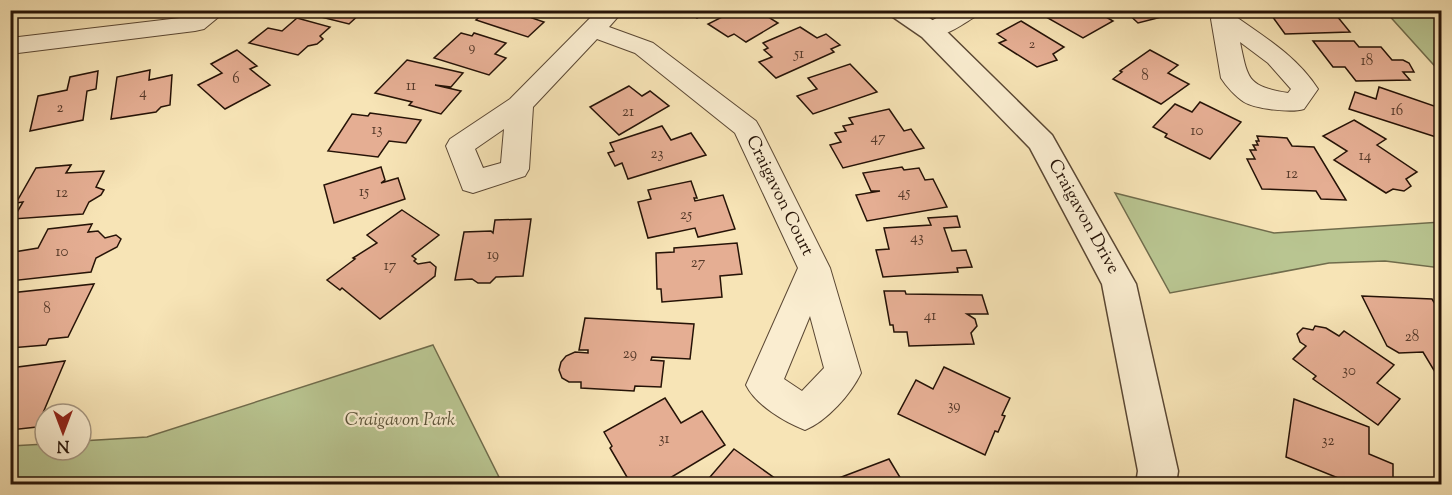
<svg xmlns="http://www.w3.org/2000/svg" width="1452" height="495" font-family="'Sorts Mill Goudy',serif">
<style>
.green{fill:#b9c591;stroke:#706c4c;stroke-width:1.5}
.building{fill:#e5ae93;stroke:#261307;stroke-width:1.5}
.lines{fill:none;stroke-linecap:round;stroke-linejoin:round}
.minor-casing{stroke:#5a4733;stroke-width:2}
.tertiary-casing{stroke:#5a4733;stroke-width:3}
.minor{fill:#faedd0;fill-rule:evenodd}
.tertiary{fill:#faedd0;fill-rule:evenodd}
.labels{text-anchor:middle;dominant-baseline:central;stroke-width:4.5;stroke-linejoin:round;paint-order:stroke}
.far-number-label{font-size:14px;fill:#563a2a}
.number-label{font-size:15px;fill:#563a2a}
.street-label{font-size:18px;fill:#261307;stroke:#faedd0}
.park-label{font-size:18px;font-style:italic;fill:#595137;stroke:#faedd0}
</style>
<rect width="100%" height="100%" fill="#f7e4b6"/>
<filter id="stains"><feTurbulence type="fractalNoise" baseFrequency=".00333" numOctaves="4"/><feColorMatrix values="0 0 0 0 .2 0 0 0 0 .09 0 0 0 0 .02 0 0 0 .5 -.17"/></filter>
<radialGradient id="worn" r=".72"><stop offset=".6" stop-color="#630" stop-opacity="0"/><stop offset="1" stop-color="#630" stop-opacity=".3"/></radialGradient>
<g class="green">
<path d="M1385,11h56v62z"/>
<path d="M1115,193l159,40 167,-11v46l-56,-7 -56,2 -159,30z"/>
<path d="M433,345l66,132 7,7h-495v-38l34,-2v6h36v-9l66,-4z"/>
</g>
<g class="building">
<path d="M293,10h62l7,2 -13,12z"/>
<path d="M487,10h54l-9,8 12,4 -16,15 -52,-17z"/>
<path d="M685,10h25l-13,8z"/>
<path d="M736,10h21l21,13 -32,19 -12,-8 -6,3 -20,-13z"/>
<path d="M1094,10l19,11 -30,17 -37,-21 11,-7z"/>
<path d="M1124,10h40l5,5 -31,8z"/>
<path d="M1281,10h51l18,22 -65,2 -13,-18h13z"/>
<path d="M297,18l33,9 -10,9 3,3 -6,5 -9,2 -10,9 -49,-12 19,-15 14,3z"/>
<path d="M1021,21l43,26 -11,7 4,6 -20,7 -38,-24 7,-3 -9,-6z"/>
<path d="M800,27l17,11 9,-4 14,11 -9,4 3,3 -58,26 -17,-16 13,-5 -8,-7 4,-2 -5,-5z"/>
<path d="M461,33l11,3 2,-3 32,10 -11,11 11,4 -17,17 -55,-17z"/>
<path d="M1313,41h41l5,6h22l11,13h11l6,3 5,9h-11l7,8 -54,1 -11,-14h-12z"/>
<path d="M237,50l20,16 -7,3 20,16 -45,24 -27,-24 24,-12 -11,-9z"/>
<path d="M1150,50l28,15 -10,8 21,11 -28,20 -48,-25 9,-7 -2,-1z"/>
<path d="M407,60l56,13 -12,14 -16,-2 26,6 -20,23 -32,-9 3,-3 -37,-9z"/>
<path d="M850,64l27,28 -64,22 -16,-18 20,-7 -9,-11z"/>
<path d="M150,70l-1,10 23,-5 -2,30 -9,2 -5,5 -45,7 6,-42z"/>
<path d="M98,71l-2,18 -9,2 -4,29 -53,11 8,-35 29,-6 3,-13z"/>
<path d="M629,86l13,10 8,-5 19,15 -50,29 -29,-28z"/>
<path d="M1379,87l61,21 2,18 -4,-1 -2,12 -87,-28 6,-17 21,7z"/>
<path d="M1200,102l41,20 -31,37 -45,-22 2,-3 -14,-7 22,-23 17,8z"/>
<path d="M889,109l15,22 7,-2 13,19 -81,20 -13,-23 11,-3 -6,-9 11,-2 -3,-5 10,-2 -4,-6z"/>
<path d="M370,113l51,7 -15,23 -17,-2 -11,16 -50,-6 24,-37 16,2z"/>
<path d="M1354,120l32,19 -9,6 40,27 -11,7 5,7 -7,5 -11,-2 -7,4 -52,-33 13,-9 -24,-15z"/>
<path d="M662,126l9,14 20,-7 15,22 -78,24 -6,-16 -7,3 -7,-13 6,-2 -4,-8z"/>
<path d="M1257,136l30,2 5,8 22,1 32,53 -25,-1 -5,-8 -54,-2 -15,-30h8l-5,-9h6l-3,-5h5l-2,-4h3z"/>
<path d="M71,165l-5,8 38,-2 -8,16 8,3 -3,5 -12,7 -6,12 -70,5 10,-17 -7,1 20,-35z"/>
<path d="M381,167l4,13 -4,3 17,-5 7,21 -71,24 -10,-38z"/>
<path d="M902,167l2,3 15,-2 6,12 8,-1 14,28 -80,14 -11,-26 24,-4h-9l-8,-18z"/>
<path d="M691,181l6,17h-3l1,3 28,-6 12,34 -37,8 -3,-9 -47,10 -10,-36 13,-3 -3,-9z"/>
<path d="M402,210l37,25 -27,21 4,3 -2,2 4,3 12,-2 6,5 -1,9 -55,43 -38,-31 -2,2 -13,-10 28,-21 -2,-1 24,-15 -10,-8z"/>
<path d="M957,216l3,11 -16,1 8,23 14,-1 6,17 -15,1 1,4 -75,5 -7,-27 13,-1 -5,-21 47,-3 -3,-7z"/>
<path d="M531,219l-8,57 -27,1 -6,6h-12l-6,-4 -17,1 9,-48 27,-1 2,2 2,-13z"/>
<path d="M92,224l-4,8 10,-1 7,7 11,-3 5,4 -4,8 -21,11 -5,14 -81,9v-22l4,-7 24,-4 10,-19z"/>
<path d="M737,243l5,31 -22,2 2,21 -60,5 -1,-13h-4l-1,-36 18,-1v-4z"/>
<path d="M94,284l-26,53 -19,2 -3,6 -36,3v-20l4,-4 -4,1v-32z"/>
<path d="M884,291h21l1,3 76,1 6,19h-21l8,5 2,7 -6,7 3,11 -65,2 -2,-14h-13l-1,-7h-3z"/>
<path d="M1362,296l70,3 10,16v62h-4l-15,-25 -24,1 -12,-7z"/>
<path d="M585,318l109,6 -4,35 -38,-2 -1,3 13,1 -3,26 -26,-1 -1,5 -53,-3v-6h-12l-7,-4 -3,-8 2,-8 5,-6 9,-4 13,1v-3h-9z"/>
<path d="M1315,326l11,2 13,8 5,-5 50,34 -17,18 23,16 -22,26 -65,-46 3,-3 -23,-17 13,-13 -6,-4 -3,-8 6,-6 10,2z"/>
<path d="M65,361l-28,66 -27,3v-62z"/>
<path d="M944,367l66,31 -8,17 3,1 -7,16 -3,-1 -10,24 -87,-41 18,-34 17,9z"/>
<path d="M665,398l16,25 21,-12 23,34 -65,39 -3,-3 -6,3h-20l-21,-36 2,-2 -8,-14z"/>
<path d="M1294,399l75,28v27l24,10v20h-40l-67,-27z"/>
<path d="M734,449l49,35h-79z"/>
<path d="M889,459l15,25h-72l-1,-3z"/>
</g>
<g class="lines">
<defs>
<g id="minor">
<path d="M198,10h29l-23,19 -9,2 -185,23v-16l178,-21z"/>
<path d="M598,10h26l-15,17 44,16 103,78 4,7 70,140 31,105c-10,21 -34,48 -56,57 -21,-8 -49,-25 -59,-45l52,-117 -63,-135 -100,-80 -38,-14 -64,68 -4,62 -4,7 -52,17 -10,-3 -17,-44 4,-7 60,-40zM504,129l-3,34 -18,5 -8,-19zM810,316l14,52 -22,23 -18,-12z"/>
<path d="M951,10h31l-4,5c-16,9 -36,26 -56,21l-3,-5 3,-5z"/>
<path d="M1223,12l9,2c31,22 65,42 86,75l-14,20c-12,4 -49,0 -60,-7 -8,-5 -18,-16 -23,-24l-10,-59 3,-5zM1240,42l28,21 23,26 -3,4c-40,-7 -40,-12 -48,-51z"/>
</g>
<path id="tertiary" d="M887,10h30l23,15 112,110 84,149 42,187 -2,13h-40l2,-13 -36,-187 -72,-136 -108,-111 -32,-22z"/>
</defs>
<use href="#minor" class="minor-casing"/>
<use href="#tertiary" class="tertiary-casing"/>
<use href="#minor" class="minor"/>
<use href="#tertiary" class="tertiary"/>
</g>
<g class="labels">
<g class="far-number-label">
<text x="1032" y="45">2</text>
<text x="472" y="48">9</text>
</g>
<g class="number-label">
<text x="799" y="54">51</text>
<text x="1367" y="61">18</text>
<text x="1145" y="76">8</text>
<text x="236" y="79">6</text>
<text x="411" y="86">11</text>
<text x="143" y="93">4</text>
<text x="60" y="108">2</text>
<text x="1397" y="111">16</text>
<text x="628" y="112">21</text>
<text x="377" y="130">13</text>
<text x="1197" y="131">10</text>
<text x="878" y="138">47</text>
<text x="657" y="154">23</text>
<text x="1365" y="156">14</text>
<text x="1292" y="174">12</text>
<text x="364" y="192">15</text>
<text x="62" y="193">12</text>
<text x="904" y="193">45</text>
<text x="686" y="215">25</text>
<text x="917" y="238">43</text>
<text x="62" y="252">10</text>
<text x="493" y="255">19</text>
<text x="698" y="263">27</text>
<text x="390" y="266">17</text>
<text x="47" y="309">8</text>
<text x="930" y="316">41</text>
<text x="1412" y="337">28</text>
<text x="630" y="354">29</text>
<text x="1349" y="371">30</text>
<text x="954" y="406">39</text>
<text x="664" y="439">31</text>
<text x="1328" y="441">32</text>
</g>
<g class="street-label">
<text transform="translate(779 196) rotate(64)">Craigavon Court</text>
<text transform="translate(1083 217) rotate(61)">Craigavon Drive</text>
</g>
<g class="park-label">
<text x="400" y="421">Craigavon Park</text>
</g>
</g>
<rect width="1452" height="495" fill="none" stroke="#f7e4b6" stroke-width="36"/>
<rect x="12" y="12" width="1428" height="471" fill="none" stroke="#261307" stroke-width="3"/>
<rect x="18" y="18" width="1416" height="459" fill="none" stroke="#261307" stroke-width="1.5"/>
<g transform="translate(63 432) rotate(180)"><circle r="28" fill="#faedd0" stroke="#a59680" stroke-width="1.5"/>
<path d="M0-4.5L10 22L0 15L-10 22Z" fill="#8f2418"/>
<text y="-9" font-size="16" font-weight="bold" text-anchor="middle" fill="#261307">N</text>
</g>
<rect width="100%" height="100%" filter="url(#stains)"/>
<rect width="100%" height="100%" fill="url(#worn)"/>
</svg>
